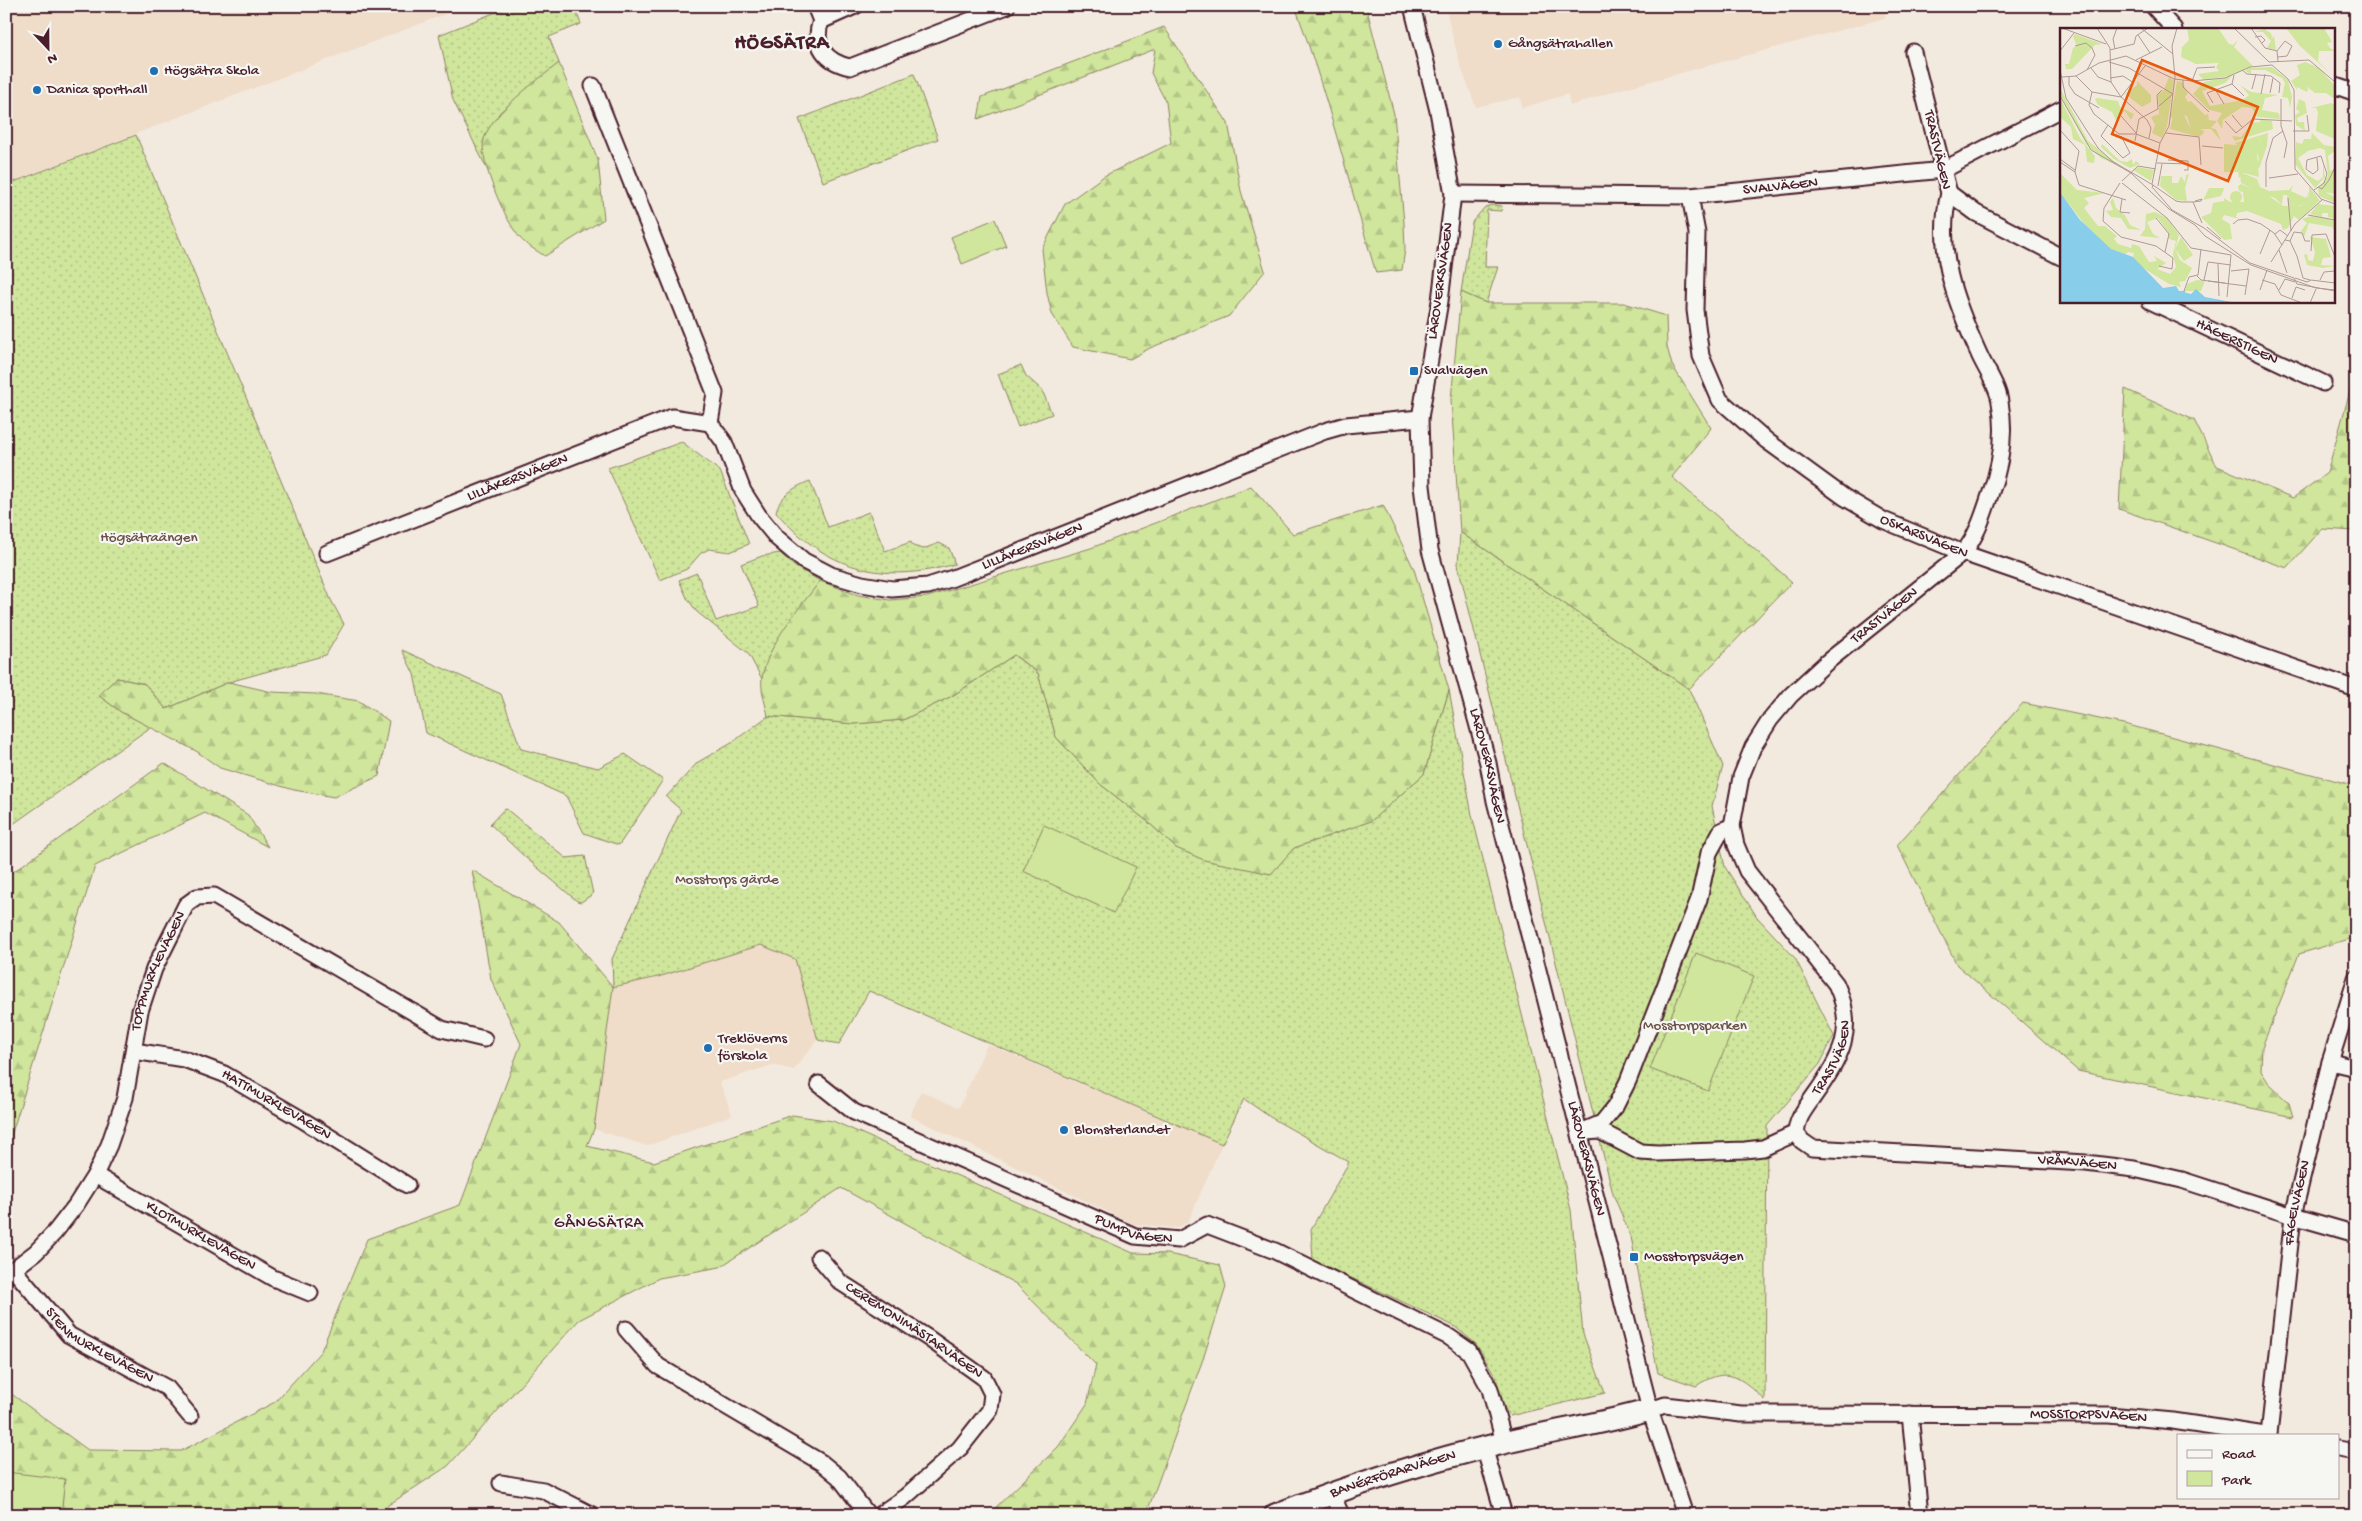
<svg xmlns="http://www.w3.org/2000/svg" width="2362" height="1521" font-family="'Gochi Hand',sans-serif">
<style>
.built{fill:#efdcc9}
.green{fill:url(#green-dots);stroke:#8c8264}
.forest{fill:url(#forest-firs);stroke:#8c8264}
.pitch{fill:#cfe69c;stroke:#8c8264}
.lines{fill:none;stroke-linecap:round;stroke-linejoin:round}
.street-casing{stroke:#4a1f2b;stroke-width:19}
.secondary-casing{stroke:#4a1f2b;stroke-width:25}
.street{stroke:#f6f6f2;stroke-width:15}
.secondary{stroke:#f6f6f2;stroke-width:21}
.poi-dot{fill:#1f6fb2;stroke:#f6f6f2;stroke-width:2}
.labels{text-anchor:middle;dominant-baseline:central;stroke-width:4.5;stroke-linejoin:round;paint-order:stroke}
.poi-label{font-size:15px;fill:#4a1f2b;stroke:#f6f6f2;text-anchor:start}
.street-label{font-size:15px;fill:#4a1f2b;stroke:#f6f6f2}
.park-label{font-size:15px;fill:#6b5147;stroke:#f6f6f2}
.neighbourhood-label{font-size:16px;letter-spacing:1px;fill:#4a1f2b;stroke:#f6f6f2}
.district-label{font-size:20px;font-weight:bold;letter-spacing:1px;fill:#4a1f2b;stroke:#f6f6f2}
.inset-river{fill:none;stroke:#88cde9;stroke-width:2.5}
.inset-road{fill:none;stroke:#af9997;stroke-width:1}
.view{fill:#e8590c;fill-opacity:0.15;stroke:#e8590c;stroke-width:2.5}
.inset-edge{fill:none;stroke:#4a1f2b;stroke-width:2.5}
</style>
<defs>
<pattern id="green-dots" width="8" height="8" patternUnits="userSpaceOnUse" patternTransform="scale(1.25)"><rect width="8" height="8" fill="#cfe69c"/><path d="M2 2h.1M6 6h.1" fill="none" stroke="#b3c587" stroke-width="1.8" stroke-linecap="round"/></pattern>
<pattern id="forest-firs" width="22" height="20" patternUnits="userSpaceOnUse" patternTransform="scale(1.25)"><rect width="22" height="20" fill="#cfe69c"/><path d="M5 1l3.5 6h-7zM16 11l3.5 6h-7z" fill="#b3c587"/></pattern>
</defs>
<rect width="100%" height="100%" fill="#f3eadf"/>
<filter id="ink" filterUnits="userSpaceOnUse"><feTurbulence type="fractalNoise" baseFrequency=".02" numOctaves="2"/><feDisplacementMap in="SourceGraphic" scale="10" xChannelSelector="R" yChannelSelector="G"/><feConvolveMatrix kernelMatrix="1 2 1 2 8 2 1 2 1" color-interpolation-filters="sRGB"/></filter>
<g filter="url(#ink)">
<g class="built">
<path d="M6,6h460l-460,178z"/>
<path d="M1445,6h440v12l-271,73 -44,15 -2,-12 -46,14 -2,-11 -44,10 -16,-42z"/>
<path d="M761,945l34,14 28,73 -29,38 -22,-5 -52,17 12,33 -85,31 -53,-17 19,-142 45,-10z"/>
<path d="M987,1044l235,100 -34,78 -11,6 -44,-4 -223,-108 11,-25 38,17z"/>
</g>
<g class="green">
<path d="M511,6h63l7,18 -32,13 10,26 -59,49 -16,27 3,30 -34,-69 -14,-65z"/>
<path d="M914,74l24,65 -115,43 -24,-63z"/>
<path d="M136,135l195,465 13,24 -18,31 -97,27 -63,27 -21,-25 -28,-6 -19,17 23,17 30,15 -145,102v-644z"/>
<path d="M1492,205l10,1 -1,5 -14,-1 -2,57h13l-12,36 -25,-11 11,-70 13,-15z"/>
<path d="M1021,365l5,11 16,14 10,24 -34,13 -20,-53z"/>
<path d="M682,442l38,29 29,73 -19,8 -21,-3 -8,4 -14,16 -27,11 -52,-112z"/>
<path d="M810,481l18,46 41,-15 16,39 26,-9 2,4 10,3 16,-6 10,5 6,16c-73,21 -129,5 -179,-52 3,-16 20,-26 34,-31z"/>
<path d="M1460,532l229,157 34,77 -11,40 13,61 32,50 38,41 39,78 -14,28 -53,62 -2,274c-25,-23 -37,-35 -69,-14l-38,-13 -27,-136 -18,-43 -155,-629z"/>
<path d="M780,553l14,13 26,15c-23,32 -45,60 -58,98l-14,-26 -51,-41 -10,-14 -8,-18 18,-7 19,48 43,-15 -18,-42 21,-8z"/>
<path d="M402,650l99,44 20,55 77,19 27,-14 38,26 -44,65 -35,-12 -18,-37 -140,-63 -12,-59z"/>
<path d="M1014,655l24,18 18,64 44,47 47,37 29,27 94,26 24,-26 77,-27 53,-47 25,-84 23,125 99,395 12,124 22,59 -95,23 -7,-10 -7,-29 -20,-33 -22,-18 -141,-66 -2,-31 38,-67 -79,-45 -26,-18 -22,45 -353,-153 -30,53 -21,-4 -23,-81 -34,-14 -103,32 -45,10 -1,-28 69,-149 -15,-13 32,-35 32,-18 38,-28 86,8 49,-4 49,-24z"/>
<path d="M505,808l61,50 19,-2 8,38 -12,8 -4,-1 -51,-43 -36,-34z"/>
</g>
<g class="forest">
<path d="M1295,6h71l28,108 10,109 1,26 -3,21 -26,3c-27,-89 -49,-180 -81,-267z"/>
<path d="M1164,27l64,96 13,68 24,80 -36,45 -79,32 -20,11 -57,-12 -21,-33 -5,-21 -5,-44 23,-45 39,-28 67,-33 -5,-41 -15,-29 4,-24 -177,70 4,-22z"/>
<path d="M559,63l39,97 6,59 -59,37c-8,-5 -19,-11 -25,-18 -14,-16 -42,-78 -36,-99 8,-27 54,-59 75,-76z"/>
<path d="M1461,292l25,11h138l42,13 1,31 5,18 39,63 -39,49 120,105 -103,107 -229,-157 -9,-132z"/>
<path d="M2356,370v161l-34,-2 -35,39 -168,-59 6,-120 69,31 23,46 76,32 34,-25z"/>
<path d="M1251,486l42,48 90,-29 31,64 35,121 -25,84 -53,47 -77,27 -23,26 -67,-14 -28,-12 -29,-27 -47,-37 -44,-47 -18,-64 -24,-18 -62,41 -49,24 -49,4 -86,-8c-2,-11 -8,-27 -6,-38 7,-37 37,-69 58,-97l38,14 32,5 37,-3 164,-49z"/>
<path d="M117,678l28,6 21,25 63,-27 43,10 44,2 43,7 30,20 -10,55 -45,21 -40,-7 -74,-22 -24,-17 -75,-39 -23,-17z"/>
<path d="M2023,703l105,22 228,61v149l-1,2 -56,17 -37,93 -1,24 9,14 19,18 4,14 -215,-46 -121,-106 -60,-120z"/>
<path d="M164,763l84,52 20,32 -63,-34 -110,53 -89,286v-275z"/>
<path d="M472,870l87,52 54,65 -19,142 -7,17 67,16 138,-47 41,6 300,132 35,1 52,11 6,22 -23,72 -57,156h-158l70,-68 29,-43 9,-39 -80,-81 -175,-96 -121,79 -61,11 -80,42 -131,146 -75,49h-367v-125l82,60 93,1 94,-49 46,-51 46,-112 93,-34 61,-161 -30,-65z"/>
</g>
<g class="pitch">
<path d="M995,219l11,27 -44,18 -11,-27z"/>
<path d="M1044,825l92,42 -22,46 -91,-42z"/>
<path d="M1696,953l58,23 -46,115 -58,-22z"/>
<path d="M6,1472l59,7 -4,36h-55z"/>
</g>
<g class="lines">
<defs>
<g id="street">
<path d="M815,6l6,15 34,-15"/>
<path id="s1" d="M1412,6l26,105 15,83 -13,107 -20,117 2,68 8,64 58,213 7,38 155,609 35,105"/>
<path d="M2153,6l21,23"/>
<path d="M821,21c-9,24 5,41 29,46l157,-61"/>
<path d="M2333,85l23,8"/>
<path d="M593,86l122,307 -5,30"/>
<path d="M1949,193l27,20 85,44"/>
<path id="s2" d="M1453,194l237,2 253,-26 118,-61"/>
<path id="s3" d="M1690,196l7,37 -2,77 6,46 19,44 47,41 77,56 39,23 80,33 393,136"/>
<path id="s4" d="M2150,301l173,82"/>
<path id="s5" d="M327,553l345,-136 38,6 14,19 19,49 16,25 18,22 27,23 27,14 31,9 30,5 36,-3 25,-8 372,-147 21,-6 74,-7"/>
<path id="s6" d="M134,1051l50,8 40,15 77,45 106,66"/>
<path d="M2330,1062l26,6"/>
<path id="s7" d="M819,1084l35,28 281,124 44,4 28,-15 68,26 174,86 20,14 21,38 14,53"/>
<path d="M1581,1132l21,-9 13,-16 13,-26 71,-182 10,-46 12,-22 11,-5"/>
<path d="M1586,1132l14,-1 40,21 18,1 87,-3 18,-2 33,-15"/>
<path id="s8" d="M1796,1133c1,-15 9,-24 18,-37 27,-38 43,-67 22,-112l-89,-113 -11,-26 -4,-19 9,-49 12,-30 17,-27 21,-25 36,-33 136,-109c14,-17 20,-37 27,-58 11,-30 16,-61 10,-93 -2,-16 -15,-34 -21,-48 -24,-53 -44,-103 -30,-161l-36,-141"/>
<path id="s9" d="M1796,1133l6,8 10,7 274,15 48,6 48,11 111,36 63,18"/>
<path id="s10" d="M95,1175l178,103 37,15"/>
<path id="s11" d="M819,1257l21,25 88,56 56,40 8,16 -2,16 -30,38 -55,49 -26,18"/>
<path id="s12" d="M14,1270l55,65 98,53 23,28"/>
<path id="s13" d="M6,1275l30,-23 19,-20 21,-27 19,-30 14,-30 16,-47 15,-87 14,-42 32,-64 11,-8 17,-1 228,133 42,10"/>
<path d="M626,1329l32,37 164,97 17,14 29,38"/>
<path id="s14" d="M1650,1410l15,-5 76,9 368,1 64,6 92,14"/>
<path d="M1910,1414l10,101"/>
<path id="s15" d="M2269,1435l24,-219 37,-154 26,-84"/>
<path d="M1484,1447l20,68"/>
<path d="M2338,1449l18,3"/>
<path d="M501,1483l42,7 49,25"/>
<path d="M1332,1493l9,22"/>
</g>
<g id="secondary">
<path id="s16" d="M1275,1515c74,-29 151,-54 228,-72 49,-12 99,-19 147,-33"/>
</g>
</defs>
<use href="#street" class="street-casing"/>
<use href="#secondary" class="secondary-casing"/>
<use href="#street" class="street"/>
<use href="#secondary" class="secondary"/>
</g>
</g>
<g class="poi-dot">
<circle cx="1498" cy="44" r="5"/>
<circle cx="154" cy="71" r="5"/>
<circle cx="37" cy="90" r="5"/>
<rect x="1409" y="366" width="10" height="10" rx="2.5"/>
<circle cx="708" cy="1048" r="5"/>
<circle cx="1064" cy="1130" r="5"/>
<rect x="1629" y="1252" width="10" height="10" rx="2.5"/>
</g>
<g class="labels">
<g class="poi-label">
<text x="1508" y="44">Gångsätrahallen</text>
<text x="164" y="71">Högsätra Skola</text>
<text x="47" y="90">Danica sporthall</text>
<text x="1424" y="371">Svalvägen</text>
<text x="718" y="1039">Treklöverns<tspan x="718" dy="17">förskola</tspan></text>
<text x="1074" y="1130">Blomsterlandet</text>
<text x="1644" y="1257">Mosstorpsvägen</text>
</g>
<g class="street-label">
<text transform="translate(1937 150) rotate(77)">TRASTVÄGEN</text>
<text stroke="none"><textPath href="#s2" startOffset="328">SVALVÄGEN</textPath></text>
<text transform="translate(1441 281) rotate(-82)">LÄROVERKSVÄGEN</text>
<text stroke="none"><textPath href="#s4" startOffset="96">HÄGERSTIGEN</textPath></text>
<text stroke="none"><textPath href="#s5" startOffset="205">LILLÅKERSVÄGEN</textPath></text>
<text stroke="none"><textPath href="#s3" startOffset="456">OSKARSVÄGEN</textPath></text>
<text stroke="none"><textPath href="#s5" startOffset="820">LILLÅKERSVÄGEN</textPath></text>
<text stroke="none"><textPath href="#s8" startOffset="624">TRASTVÄGEN</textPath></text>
<text stroke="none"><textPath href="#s1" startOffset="775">LÄROVERKSVÄGEN</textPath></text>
<text stroke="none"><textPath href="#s13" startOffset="350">TOPPMURKLEVÄGEN</textPath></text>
<text stroke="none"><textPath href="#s8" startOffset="85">TRASTVÄGEN</textPath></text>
<text stroke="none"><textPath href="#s6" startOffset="154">HATTMURKLEVÄGEN</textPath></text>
<text stroke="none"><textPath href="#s1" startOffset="1180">LÄROVERKSVÄGEN</textPath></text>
<text stroke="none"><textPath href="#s9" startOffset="288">VRÅKVÄGEN</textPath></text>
<text stroke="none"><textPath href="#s15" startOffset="234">FÅGELVÄGEN</textPath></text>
<text stroke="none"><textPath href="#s7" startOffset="349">PUMPVÄGEN</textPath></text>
<text stroke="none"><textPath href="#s10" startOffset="122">KLOTMURKLEVÄGEN</textPath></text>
<text stroke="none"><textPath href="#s11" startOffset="121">CEREMONIMÄSTARVÄGEN</textPath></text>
<text stroke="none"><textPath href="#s12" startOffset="116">STENMURKLEVÄGEN</textPath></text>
<text stroke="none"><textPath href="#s14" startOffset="440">MOSSTORPSVÄGEN</textPath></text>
<text stroke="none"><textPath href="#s16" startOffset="125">BANÉRFÖRARVÄGEN</textPath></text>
</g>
<g class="park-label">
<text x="149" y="538">Högsätraängen</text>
<text x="727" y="880">Mosstorps gärde</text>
<text x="1695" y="1026">Mosstorpsparken</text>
</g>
<g class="neighbourhood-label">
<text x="599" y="1224">GÅNGSÄTRA</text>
</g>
<g class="district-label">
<text x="782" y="44">HÖGSÄTRA</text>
</g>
</g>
<g transform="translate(2060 28)">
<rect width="275" height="275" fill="#f3eadf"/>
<path d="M240,47l8,14 -1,3 -10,-5v3l-6,-9zM109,49l5,4 -7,45 -8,-12 -1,-20 5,-3zM117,53l5,1 6,11 -3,4 3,5 3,-1 14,14 3,-1 1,6 8,1 -6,7 5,1 5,12 -10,-12h-20l-4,-13 -10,-2 -7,5zM0,60l28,53 35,27 -22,-10 -15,-14 -26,-49zM198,108l4,9 -5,9 2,23 -15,-4 -5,5 -1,-6h-14v-28l13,1 -2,-2zM249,158l11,15 -27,6 1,-6 15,-4zM149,160h14l1,1 -3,7 -18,4zM250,209l16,2 5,18 -8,1 -2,7 14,1 -12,2 -16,-3 -3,-10 3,-1 1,6 5,1 2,-9zM137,252l8,1 -4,10h-16l2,-7z" fill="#cfe69c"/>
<path d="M127,0h31l11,16 4,1 5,-5 -4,7 19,19 -24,10 -25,4 -6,-6 21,-3 -3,-4 3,-4 -23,1 -15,-7 1,-10 7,-7zM208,0l-3,2 6,3 1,5 2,-2 2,14 -9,-2 4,-7 -8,-9h-9zM226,0h38l8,14 -5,1 3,5 5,3h-16l-1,10 14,14 -32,-29zM15,6l27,10 -7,1 -23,24h-6l-1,-5h4l4,-16 4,-2 -4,-9zM245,34l14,6 16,18v13l-9,-6h-11l-13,-10 -5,-18zM212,39l16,13 4,17 -2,11 -2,-10 -6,-1 3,-14 -3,-5 -17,-8h-14v4l-6,-3 4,-3zM172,48l-7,7 -23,8 8,15 33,-6 6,-5 -9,-10 11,7 27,3 -13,3 -3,12 17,3 1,6 -23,-2 -5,-9 -10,-1 -19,13 -1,9 -5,-8 5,-8 -13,-3 -16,-16 11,-12zM77,53l14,14v7l-9,5 -17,-13 12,-9zM0,70l20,40 15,18 -1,7 -7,-1 -2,-17 -12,-6 -2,-12 -11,-10zM37,70l21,3 2,6 14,7 -3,6 -6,-9 -9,9 -4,-8 -14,-7 -3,-6zM239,71l6,3 2,11 -10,5 1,4h6l1,9 -9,-6 -1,-10 5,-3 -4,-3zM271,75l4,2v34l-19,-8 2,-19 -2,-4h-5zM123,85l8,16h9l4,2 -1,3 -4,3 -29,-8 3,-14zM99,86l8,12 -5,12 -10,-5 3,-8 -4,-8zM200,91l12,2 1,8 -38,12 -3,-5 9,1 11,-14 8,-1zM208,105l-1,13 -8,23 -4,-6 4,-3 -2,-9 5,-6 -4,-9zM252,105l12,12 11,2v4l-7,5 2,15 5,-2v25l-10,-2 10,5v6l-16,-7 -1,-7 10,-13 -3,-26 -5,-2 -12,3 -10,7 9,17 11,6 5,-4v-15l2,15 -10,11 -20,-24 1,-22 6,2 2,-5h7zM42,116l18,17 7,1 5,-3 1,6 3,-4 4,3 -10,4 -16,-9 -13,-12zM78,139l16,3 -3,11 -18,-11zM180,144l17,7 3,8 9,4 20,-1 4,-5 -2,6 15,7 4,-8 -3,10 -13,1 -1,5h-5l-1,-11h-4l-1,10 -7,-7 -6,-2 14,10h17l18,-6 -1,3 -18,17 -5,-4 -6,12 -5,2 -2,-6 -34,-13 -10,2 -1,4 4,2 -16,-4 -2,4 8,5 2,15 -8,1 -23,-23 10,-4 2,-10 11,-2v-3l6,4h14l-1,-10 -4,-1 -1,-5 3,-2 12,5 -12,-6zM0,145l17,17 28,3 -21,5 5,5 -5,5 14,18h7l12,10 -3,3 4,5 13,4 1,-4 7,2 10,16 8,-1 -3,-5 12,7 -9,6 13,5 6,-7 -3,-13 3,-13 -7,-2 -1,-7 -10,-14 -11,4 6,12 7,4 -20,-2 5,-7 1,-15 9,-2 12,6 12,17 -4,14 5,11 12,8 -7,13 -6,1 2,5 -12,-3 -29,-18 -7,-9 1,-4 -6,-1 -4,4 -13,-6 -26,-25 -25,-33zM129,146l-4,14 2,13 -11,-1 -16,-14 1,-10h11v7h6l3,-7 4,6 1,-7zM53,170l3,10 9,7 5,10 11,5 -13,-1 -7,-11 -10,-1 -5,-6 7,-1 -3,-8zM258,176l17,2v13l-7,-2v-4h-6v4l-12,-3zM251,188l24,4v12l-3,-5 -23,-4 -5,14 -3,-6 6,-8 -5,-4z" fill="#cfe69c"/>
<path d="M170 169a6 6 0 1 1 12 0a6 6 0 1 1-12 0ZM121,209l12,18 -9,6 -9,-12z" fill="#cfe69c"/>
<path d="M0,164l20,28 31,29 22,8 30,31 13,-2 3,5 12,3 5,-5 9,8 32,6h-177z" fill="#88cde9"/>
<path class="inset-river" d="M0,217l56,41M0,240l30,14 67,14 27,-4 2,11M59,261l20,14"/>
<path class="inset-road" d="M2,0l44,16M37,0l13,20 1,34 10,15 26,23 4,8 -2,10M81,0l32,26M174,0l35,34M191,0l14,20 12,3 1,10M78,7l12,18M195,9l6,-1 4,4 -3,3M15,18l11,-3 6,5 3,7 -8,15M55,21l-2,-10 4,-11M50,22l24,-6 2,-8 12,-8M0,23l14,-18M217,23l8,-10 7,5 -5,10 -9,1M76,32l26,-13M49,34l20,6 44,26 -14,12M209,34l40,-2 26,22M212,37l16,14 6,11 1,79 26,30 14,5M31,40l7,9 13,5M0,42l6,28 32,50 14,13 41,24 -1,3M182,42l5,4 24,2 9,7 -1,10M16,48l16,16 -3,13 5,9 25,20h17l24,9M2,49l14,-1 23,-13 27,-7 48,23 18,2 33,-3 25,-11 22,-2M9,49v8l6,9 24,14M50,50l13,-2 11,7M123,52v7l26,25M132,53l5,-13 18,-1M172,56l12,12M155,61l9,15M192,61l4,-15M32,64l29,5 24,-31M210,65l3,-15M201,66l4,-20M0,68l31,54 40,23 38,36 26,16 10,11 46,29 65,23 19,2M221,71v27l6,17 -3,15M153,75l-6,-10 25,-9 2,-9M172,87l10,12M61,88l15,17M165,93l11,12 17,-14 39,2M48,97l-7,11 22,22 7,-5 -9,-17M0,102l19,21 -4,21 4,13 47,15M233,103h16l-2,-16M106,105l33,4 2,28M75,113l4,-22 19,-10 -1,-14 5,-5M142,118l21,2M0,131l15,11M108,132l20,1v3M0,134l15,10M97,135l31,1v6h-4M209,150l29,-4M62,153l16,-15 18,3M60,155l-16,25 -1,13 18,16 35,9 17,12 -1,11 -13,-3M62,155l45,35 24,30 40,7 -4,42M92,156l8,-41 9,-17 6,-49 -3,-31 5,-18M93,157l23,16 5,1h12l8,-1 1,-2 -7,2M98,158l4,-22M206,159v-25l7,-24 10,-7M258,159l4,2 7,-9 6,-13M93,160l19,22 32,18M254,162l10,-7 3,-9 -6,-18 -14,4 -1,9 7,5 5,-4 -1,-12M228,170l3,33M62,171l-2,13 10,1M133,174l9,21M248,187l27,5M96,190l13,16 -4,18M173,196l5,-4 9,-1 14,5 13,9 8,12M147,199l14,12M144,200l46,35 44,15 3,6 38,7M215,206l5,-4 8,6M225,212l5,1 7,15 6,22 7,2M230,213l4,-9 8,1 3,8h5M219,222l8,23M251,223l1,-16 14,-1 9,23M200,226l10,-24M211,234l24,-38 27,-24M158,235l1,33M171,243l18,-2 -4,26M137,248l4,4 24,3M235,250l12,4 4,-2 24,3M144,252l4,-18 23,3M202,252l13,4 6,11 21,8M260,252l4,-8 11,-1M148,253l38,5M200,262l7,-20M219,262l6,-11 10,3M124,263l5,-14 9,-2 3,-26M232,270l4,-11 9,3M250,275l6,-14"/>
<path class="view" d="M82,32l116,47 -30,74 -116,-47z"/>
<rect width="275" height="275" class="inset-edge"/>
</g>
<rect width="2362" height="1521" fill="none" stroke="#f6f6f2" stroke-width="25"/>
<rect x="12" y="12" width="2337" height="1496" fill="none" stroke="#4a1f2b" stroke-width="2" filter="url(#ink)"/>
<rect x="2177" y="1434" width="162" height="65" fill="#f6f6f2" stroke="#b1a0a2"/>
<rect x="2187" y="1450" width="25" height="8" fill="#f6f6f2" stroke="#b1a0a2"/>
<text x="2222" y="1458" font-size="15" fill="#4a1f2b">Road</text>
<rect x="2187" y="1471" width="25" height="15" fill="#cfe69c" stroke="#b1a0a2"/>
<text x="2222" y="1484" font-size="15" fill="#4a1f2b">Park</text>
<g transform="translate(48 48) rotate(158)" stroke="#f6f6f2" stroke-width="4" paint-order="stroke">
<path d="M0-4L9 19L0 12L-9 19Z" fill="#4a1f2b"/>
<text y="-8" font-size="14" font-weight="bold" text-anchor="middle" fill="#4a1f2b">N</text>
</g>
</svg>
